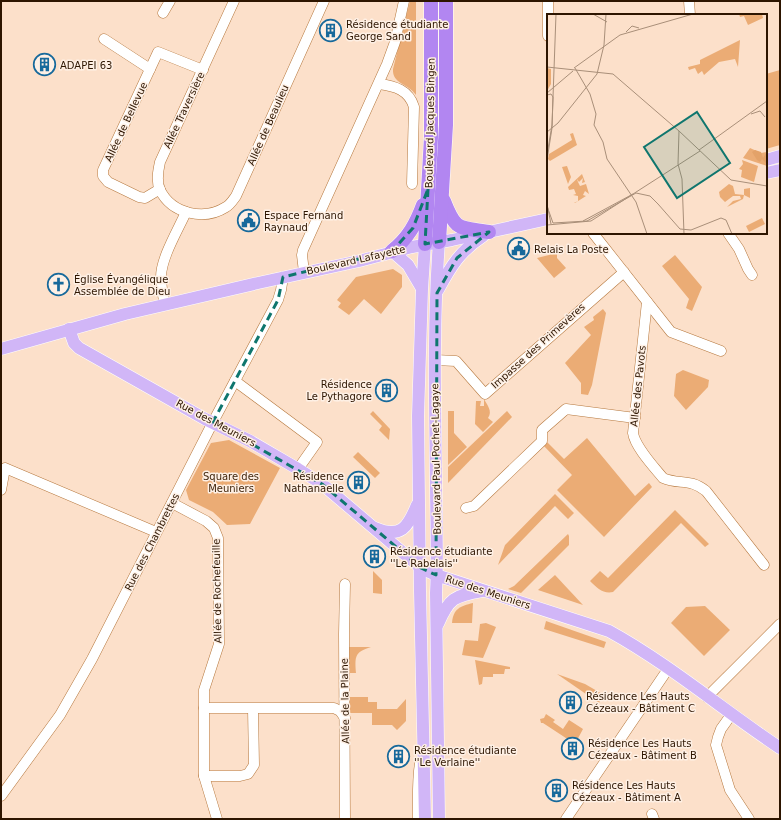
<svg xmlns="http://www.w3.org/2000/svg" width="781" height="820" font-family="'DejaVu Sans',sans-serif">
<style>
.green{fill:#ebac75}
.lines{fill:none;stroke-linecap:round;stroke-linejoin:round}
.minor-casing{stroke:#b6783e;stroke-width:11}
.major-casing{stroke:#fff;stroke-width:13}
.highway-casing{stroke:#fff;stroke-width:15}
.minor{stroke:#fff;stroke-width:10}
.major{stroke:#d1b6f7;stroke-width:12}
.highway{stroke:#b286f1;stroke-width:14}
.marked{fill:none;stroke:#0f766e;stroke-width:3;stroke-dasharray:8 5;stroke-linejoin:round}
.labels{text-anchor:middle;dominant-baseline:central;stroke-width:3;stroke-linejoin:round;paint-order:stroke}
.poi-label{font-size:10px;fill:#2d1500;stroke:#fef0e5;text-anchor:start}
.street-label{font-size:10px;fill:#2d1500;stroke:#fef0e5}
.park-label{font-size:10px;fill:#40250c;stroke:#fef0e5}
.inset-road{fill:none;stroke:#a98f79;stroke-width:1}
.view{fill:#0f766e;fill-opacity:0.15;stroke:#0f766e;stroke-width:2}
.inset-edge{fill:none;stroke:#2d1500;stroke-width:2}
</style>
<rect width="100%" height="100%" fill="#fce0ca"/>
<g class="green">
<path d="M410,1h6v94c-8,-12 -24,-11 -23,-26z"/>
<path d="M780,70v75l-14,4v-75z"/>
<path d="M557,253v5l9,10 -12,10 -17,-20z"/>
<path d="M675,255l27,32 -10,24 -6,-3 3,-9 -27,-33z"/>
<path d="M393,269l9,6v12l-21,27 -17,-15 -15,16 -11,-8 3,-4 -4,-3 19,-23z"/>
<path d="M603,309l3,4 -14,72 -4,10 -7,-1v-11l-16,-20 26,-28 -7,-8 10,-7 -1,-3z"/>
<path d="M683,370l26,10 -1,7 -22,23 -12,-14 2,-22z"/>
<path d="M484,399c3,6 9,12 4,19l5,4 -10,10 -8,-8 1,-23h5l-1,5h4z"/>
<path d="M373,411l17,18 -1,11 -10,-10 3,-4 -12,-12z"/>
<path d="M448,411h6v22l13,14 -19,18z"/>
<path d="M507,411l5,6 -64,66v-16z"/>
<path d="M587,438l48,58 14,-13 3,4 -48,50 -47,-47 15,-15 -30,-31 4,-3 18,18z"/>
<path d="M229,440l51,28 -30,56 -23,1 -14,-13 -24,-12 -3,-10 25,-47z"/>
<path d="M358,452l22,21 -5,5 -22,-21z"/>
<path d="M555,494l19,19 -6,6 -13,-13 -57,59 7,-20z"/>
<path d="M675,510l34,34 -4,3 -24,-24 -68,69c-10,2 -16,-4 -23,-11l10,-10 8,7z"/>
<path d="M568,534l1,2v9l-48,48 -13,-4 6,-3z"/>
<path d="M373,571l9,9v14l-9,-1z"/>
<path d="M555,575l28,30 -45,-15z"/>
<path d="M473,603l-1,20h-20c1,-14 8,-17 21,-20z"/>
<path d="M705,606l25,24 -26,26 -33,-33 15,-16z"/>
<path d="M546,621l60,21 -2,6 -60,-19z"/>
<path d="M486,623l10,4 -13,31 -21,-3 3,-15 13,1 2,-17z"/>
<path d="M348,647h23c-17,5 -16,10 -15,26h-8z"/>
<path d="M475,660l35,7v2h-5l-1,5h-11v3h-10l-1,7 -3,1z"/>
<path d="M557,674l28,10 19,11 -5,8z"/>
<path d="M349,697h19v5h9v7h20l9,-10v22l-9,9 -5,-5h-20v-12h-23z"/>
<path d="M546,714l9,6 -2,2 10,7 6,-9 14,9 -8,15 -32,-21h-2l-1,-4 4,-1z"/>
</g>
<g class="lines">
<defs>
<g id="minor">
<path d="M234,1l-74,161c-2,9 -4,19 0,28 12,24 44,31 66,17 4,-2 7,-7 10,-11l88,-195"/>
<path d="M548,1v35"/>
<path d="M689,1l1,14"/>
<path d="M163,13l7,-12"/>
<path d="M104,39l46,30"/>
<path d="M379,84c16,2 30,6 35,23l-2,77"/>
<path d="M160,189l-15,9 -6,-1 -31,-15 -5,-6v-6l55,-118 45,18"/>
<path d="M593,233l78,99 50,19"/>
<path d="M728,233l11,16 9,20 4,6"/>
<path d="M304,272l-2,-17 1,-5 84,-186 8,-22 9,-41"/>
<path d="M647,302l-14,131c2,14 21,34 30,45 16,7 27,0 43,13l58,74"/>
<path d="M165,305c-2,-9 -4,-19 -4,-28 0,-19 17,-47 25,-65"/>
<path d="M435,360l21,1 29,33 139,-122"/>
<path d="M235,381l82,61 -19,27"/>
<path d="M1,490l4,-22 151,64"/>
<path d="M172,503l34,18 8,7 4,10 1,106 -15,46v86l13,43"/>
<path d="M466,508l8,-2 68,-65v-11l24,-21 69,9"/>
<path d="M345,584l-1,50 1,185"/>
<path d="M707,697l73,-73"/>
<path d="M204,708h130l6,3 5,7"/>
<path d="M731,715l-10,14 -3,8 -2,8 14,45 19,29"/>
<path d="M204,776h36l8,-2 6,-9 -1,-56"/>
<path d="M1,796l59,-81 32,-56 121,-237 65,-122 3,-10 2,-13"/>
<path d="M652,814l2,5"/>
<path d="M418,819c0,-19 -1,-37 2,-56"/>
<path d="M566,819l102,-150"/>
</g>
<g id="major">
<path d="M766,160l14,-4"/>
<path d="M766,173l14,-3"/>
<path d="M439,242c-6,80 -4,161 -3,241 0,36 2,73 0,110l3,226"/>
<path d="M425,244l-3,45 -4,127 2,175 5,228"/>
<path d="M392,251l16,14 13,22"/>
<path d="M438,290c13,-24 22,-39 45,-54"/>
<path d="M69,329l5,14 5,5 126,71 45,22 48,28 24,15 99,84 15,7 173,56c60,33 114,79 171,117"/>
<path d="M1,349l124,-35 133,-31 101,-22 53,-14 40,-7 96,-21"/>
<path d="M375,528c26,11 33,-1 42,-23"/>
<path d="M438,624c11,-26 16,-28 44,-33"/>
</g>
<g id="highway">
<path d="M444,201c12,31 15,26 45,31"/>
<path d="M439,242l7,-117v-124"/>
<path d="M425,244l6,-107v-136"/>
<path d="M392,251c16,-13 24,-27 31,-46"/>
</g>
</defs>
<use href="#minor" class="minor-casing"/>
<use href="#major" class="major-casing"/>
<use href="#highway" class="highway-casing"/>
<use href="#minor" class="minor"/>
<use href="#major" class="major"/>
<use href="#highway" class="highway"/>
</g>
<path class="marked" d="M428,189l-3,55 64,-12 -32,26 -20,35 -1,282 -15,-7 -99,-84 -109,-62 65,-122 5,-23 109,-26 21,-23z"/>
<defs>
<symbol id="building-ring" viewBox="-11 -11 22 22"><circle r="9.5" fill="#fef0e5" stroke="#17699b" stroke-width="1.5"/><path d="M-4-6H4V6H1V3H-1V6H-4ZM-2.5-4.3h1.7v1.8h-1.7ZM.8-4.3h1.7v1.8H.8ZM-2.5-1h1.7V.8h-1.7ZM.8-1h1.7V.8H.8Z" fill="#17699b"/></symbol>
<symbol id="civic-ring" viewBox="-11 -11 22 22"><circle r="9.5" fill="#fef0e5" stroke="#17699b" stroke-width="1.5"/><path d="M-.6-6.5H3V-4.5H.6V-3L4-1V1h2V6H-6V1h2V-1L-.6-3ZM-1.2 2.5V6h2.4V2.5Z" fill="#17699b"/></symbol>
<symbol id="church-ring" viewBox="-11 -11 22 22"><circle r="9.5" fill="#fef0e5" stroke="#17699b" stroke-width="1.5"/><path d="M-1.2-6h2.4v3.5h3.3v2.4h-3.3V6h-2.4V-.1h-3.3v-2.4h3.3Z" fill="#17699b"/></symbol>
</defs>
<g fill-rule="evenodd">
<use href="#building-ring" x="318" y="18" width="25" height="25"/>
<use href="#building-ring" x="32" y="52" width="25" height="25"/>
<use href="#civic-ring" x="236" y="208" width="25" height="25"/>
<use href="#civic-ring" x="506" y="236" width="25" height="25"/>
<use href="#church-ring" x="46" y="272" width="25" height="25"/>
<use href="#building-ring" x="374" y="378" width="25" height="25"/>
<use href="#building-ring" x="346" y="470" width="25" height="25"/>
<use href="#building-ring" x="362" y="544" width="25" height="25"/>
<use href="#building-ring" x="558" y="690" width="25" height="25"/>
<use href="#building-ring" x="560" y="736" width="25" height="25"/>
<use href="#building-ring" x="386" y="744" width="25" height="25"/>
<use href="#building-ring" x="544" y="778" width="25" height="25"/>
</g>
<g class="labels">
<g class="poi-label">
<text x="346" y="24">Résidence étudiante<tspan x="346" dy="12">George Sand</tspan></text>
<text x="60" y="65">ADAPEI 63</text>
<text x="264" y="215">Espace Fernand<tspan x="264" dy="12">Raynaud</tspan></text>
<text x="534" y="249">Relais La Poste</text>
<text x="74" y="279">Église Évangélique<tspan x="74" dy="12">Assemblée de Dieu</tspan></text>
<text x="372" y="384" text-anchor="end">Résidence<tspan x="372" dy="12">Le Pythagore</tspan></text>
<text x="344" y="476" text-anchor="end">Résidence<tspan x="344" dy="12">Nathanaelle</tspan></text>
<text x="390" y="551">Résidence étudiante<tspan x="390" dy="12">''Le Rabelais''</tspan></text>
<text x="586" y="696">Résidence Les Hauts<tspan x="586" dy="12">Cézeaux - Bâtiment C</tspan></text>
<text x="588" y="743">Résidence Les Hauts<tspan x="588" dy="12">Cézeaux - Bâtiment B</tspan></text>
<text x="414" y="750">Résidence étudiante<tspan x="414" dy="12">''Le Verlaine''</tspan></text>
<text x="572" y="785">Résidence Les Hauts<tspan x="572" dy="12">Cézeaux - Bâtiment A</tspan></text>
</g>
<g class="street-label">
<text transform="translate(184 110) rotate(-65)">Allée Traversière</text>
<text transform="translate(126 122) rotate(-65)">Allée de Bellevue</text>
<text transform="translate(430 123) rotate(-89)">Boulevard Jacques Bingen</text>
<text transform="translate(268 125) rotate(-66)">Allée de Beaulieu</text>
<text transform="translate(356 260) rotate(-13)">Boulevard Lafayette</text>
<text transform="translate(538 346) rotate(-42)">Impasse des Primevères</text>
<text transform="translate(638 386) rotate(-84)">Allée des Pavots</text>
<text transform="translate(216 423) rotate(28)">Rue des Meuniers</text>
<text transform="translate(436 459) rotate(-91)">Boulevard Paul Pochet-Lagaye</text>
<text transform="translate(152 542) rotate(-63)">Rue des Chambrettes</text>
<text transform="translate(217 591) rotate(-91)">Allée de Rochefeuille</text>
<text transform="translate(488 592) rotate(18)">Rue des Meuniers</text>
<text transform="translate(345 701) rotate(-91)">Allée de la Plaine</text>
</g>
<g class="park-label">
<text x="231" y="476">Square des<tspan x="231" dy="12">Meuniers</tspan></text>
</g>
</g>
<g transform="translate(547 14)">
<rect width="220" height="220" fill="#fce0ca"/>
<path d="M192,0h23l1,4 -15,7 -4,-9 -4,1zM193,26l-2,27 -3,-8 -16,3 -15,13 -2,-4 -4,3 -3,-6 -6,2 -1,-3 12,-3v-4zM0,54l4,1v15l-4,7zM26,119l4,12 -27,16 -2,-2 1,-5 23,-14 -2,-6zM203,134l11,5 6,-1v14l-24,-8zM195,146l16,6 -4,16 -13,-5 1,-7 -3,-1 4,-5zM20,152l4,11 -3,7 -6,-17zM35,160l3,8 -3,1 1,-5 -4,4 -2,-3 1,3 2,4 6,-2 3,10 -4,-3 -2,4 3,1 -11,7h-1l4,-2v-5l-5,-1 3,-1 -2,-5 -5,1 -1,-3zM182,170l4,2 2,8 9,1v-6l6,-1v10l-6,-3 -1,4 -16,8 6,-6 8,-2 -1,-3h-7l-8,6 -5,-5 -1,-5zM215,204l3,6 -16,8 -3,-6z" fill="#ebac75"/>
<path d="M208,136l6,2 2,6 4,-6v12l-5,-5 -2,3 -3,-2 -5,-8z" fill="#e3a269"/>
<path class="inset-road" d="M46,0l14,8M79,18l6,-6 7,2M0,53l66,7 66,57 52,49 36,6M27,54l46,-33 73,-21M28,54l15,26 6,20 -2,11 9,17 4,17 29,43 11,32M0,79l26,-22M0,81l4,-1 2,3 -1,31 -5,32M204,100l9,-3 5,6M132,117l-1,33 4,15 2,55M0,118l11,-9 39,-49 7,-29 2,-31M152,136l68,-49M0,141l5,-30 4,-111M0,190l4,20M111,190l22,25 11,1 30,-12 5,2 6,14M0,192l6,17 34,-2 49,-28 14,3 8,8M36,207l50,-27M0,211l44,-4 109,-70"/>
<path class="view" d="M150,98l33,51 -53,35 -33,-51z"/>
<rect width="220" height="220" class="inset-edge"/>
</g>
<rect width="781" height="820" fill="none" stroke="#2d1500" stroke-width="4"/>
</svg>
